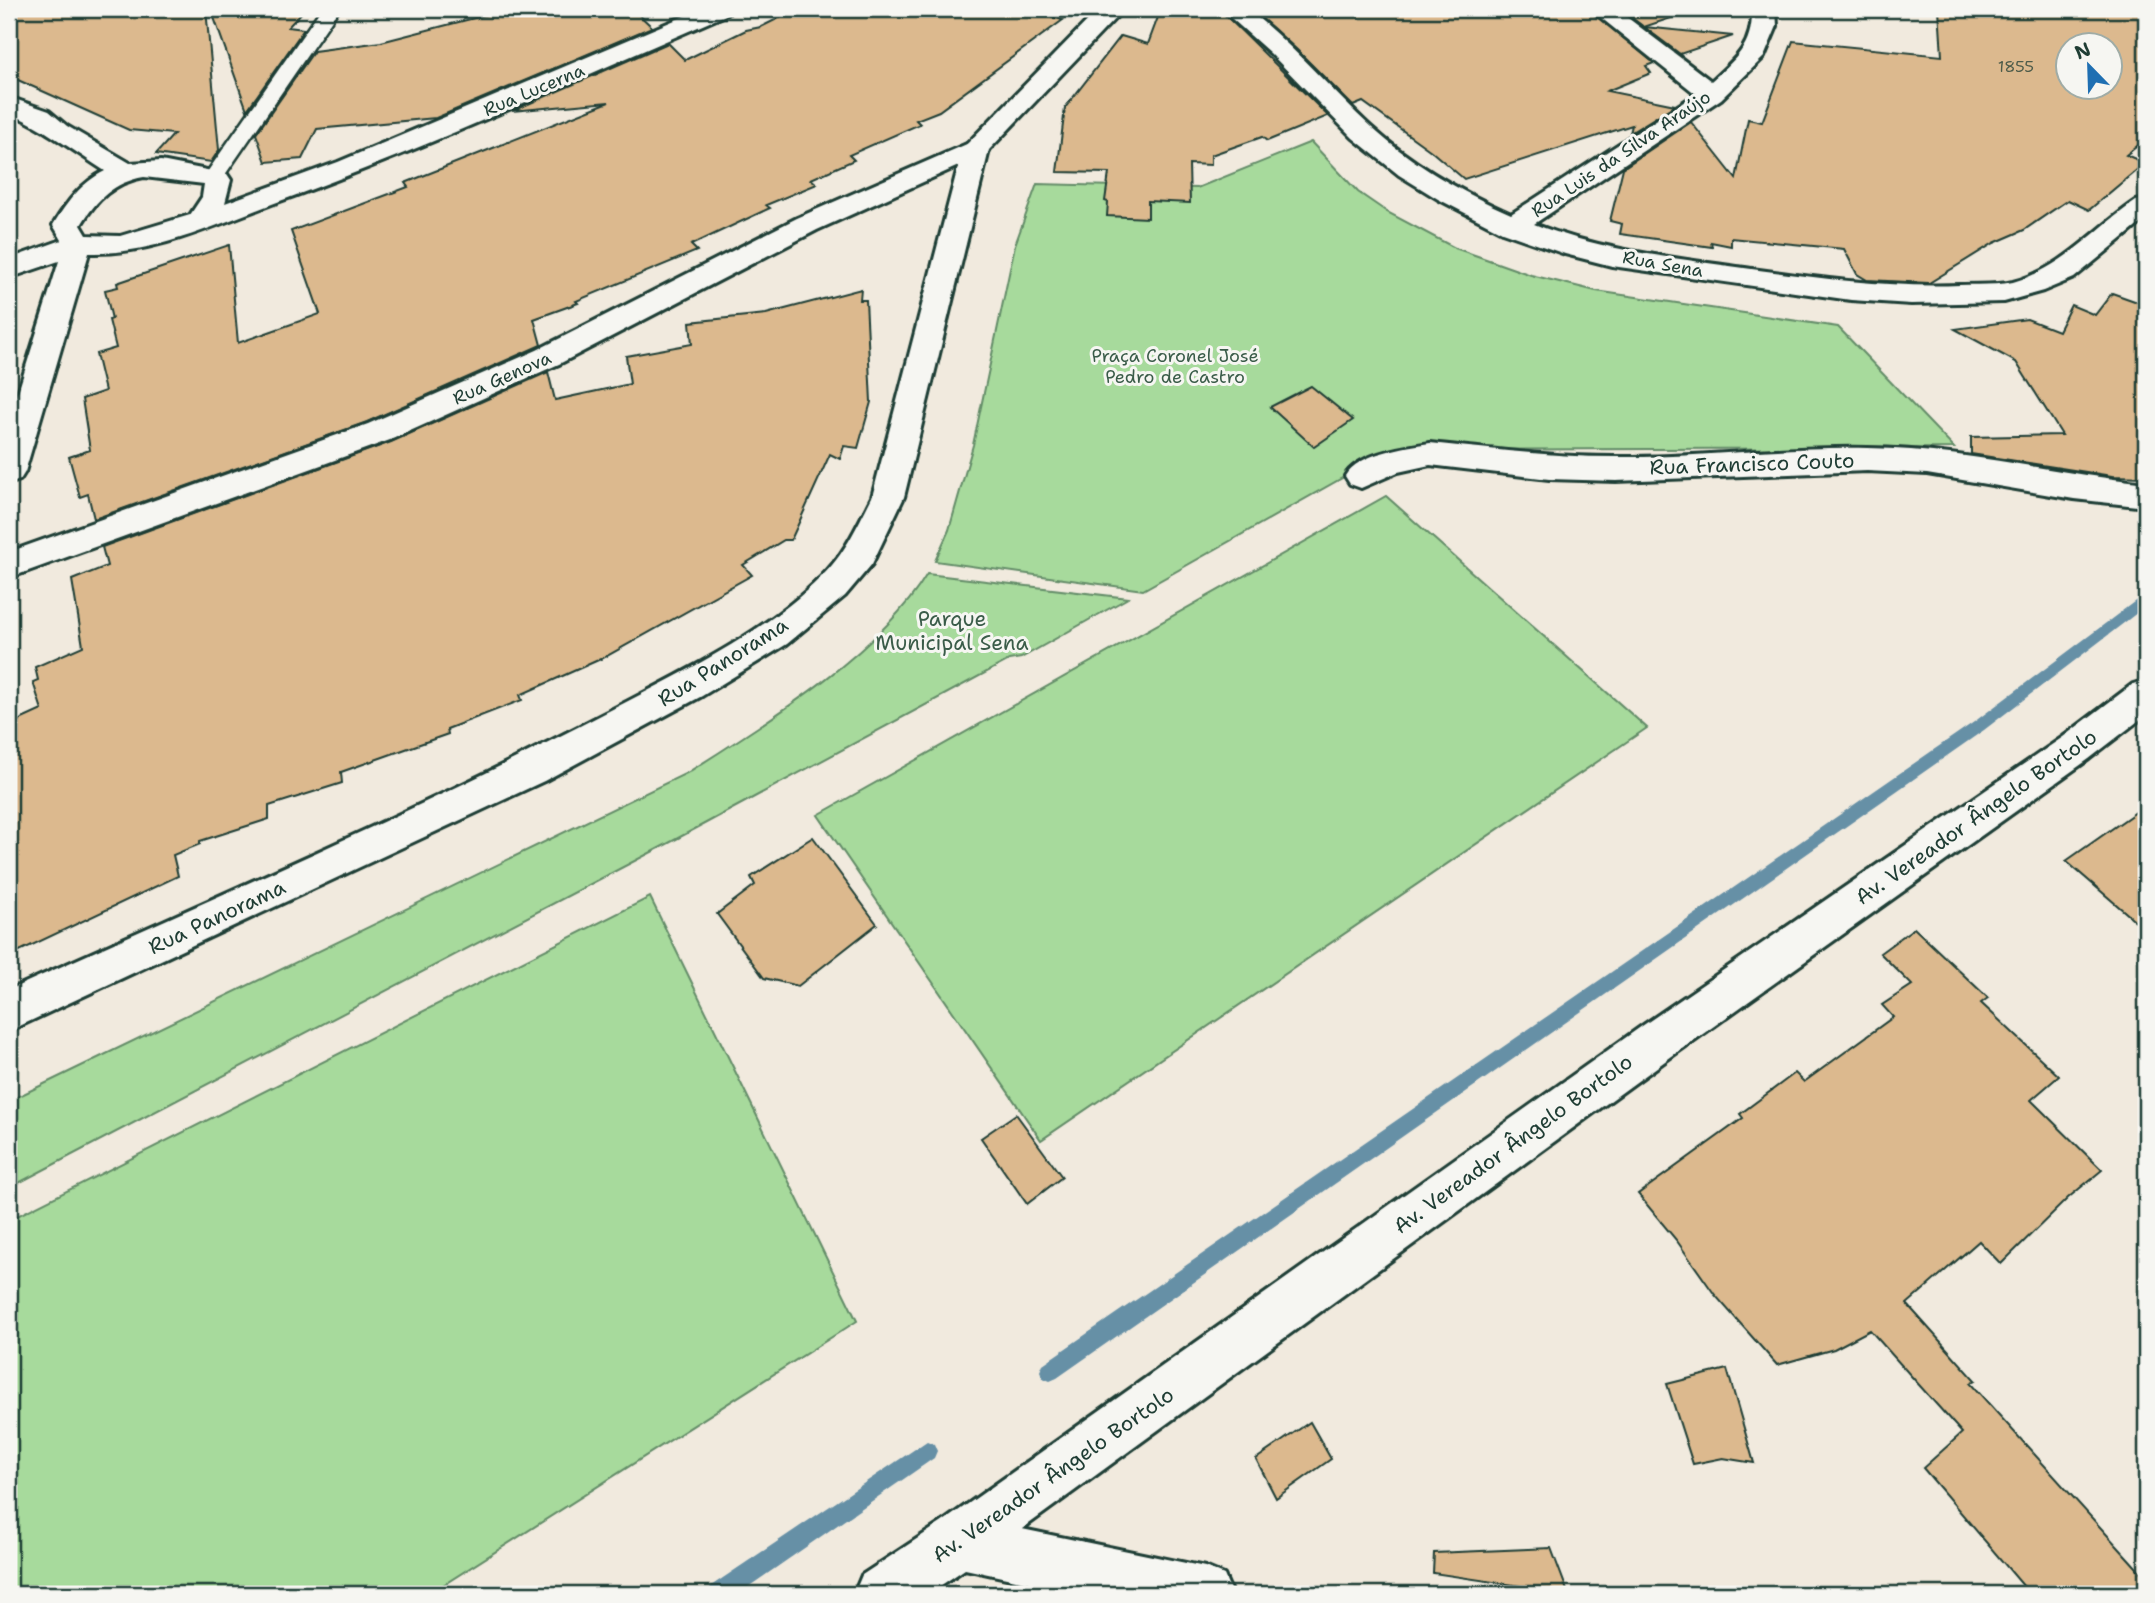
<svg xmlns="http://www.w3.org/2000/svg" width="2155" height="1603" font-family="'Shantell Sans',sans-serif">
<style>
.green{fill:#a7da9c;stroke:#638c68;stroke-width:2}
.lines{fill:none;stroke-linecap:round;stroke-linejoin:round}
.stream{fill:#6690a6;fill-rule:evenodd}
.building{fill:#dcb98e;stroke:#1f3d34;stroke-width:2;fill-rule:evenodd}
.lane-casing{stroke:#1f3d34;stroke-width:5}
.street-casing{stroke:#1f3d34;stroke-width:6}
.secondary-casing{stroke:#1f3d34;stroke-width:6}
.lane{fill:#f6f6f2;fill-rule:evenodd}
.street{fill:#f6f6f2;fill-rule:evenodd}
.secondary{fill:#f6f6f2;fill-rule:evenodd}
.labels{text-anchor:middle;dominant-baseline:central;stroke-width:6;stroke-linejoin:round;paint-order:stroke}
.far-number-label{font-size:16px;fill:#4e5c4a}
.far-street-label{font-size:18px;fill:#1f3d34;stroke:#f6f6f2}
.far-park-label{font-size:18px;fill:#3a5c49;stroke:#f6f6f2}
.street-label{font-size:21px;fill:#1f3d34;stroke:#f6f6f2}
.park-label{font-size:21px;fill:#3a5c49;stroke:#f6f6f2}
</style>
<rect width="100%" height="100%" fill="#f1eade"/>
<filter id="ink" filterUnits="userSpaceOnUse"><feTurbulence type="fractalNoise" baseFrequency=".0143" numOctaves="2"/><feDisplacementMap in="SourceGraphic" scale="14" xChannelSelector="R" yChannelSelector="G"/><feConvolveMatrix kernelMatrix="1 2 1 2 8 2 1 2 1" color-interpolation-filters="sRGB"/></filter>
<g filter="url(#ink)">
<g class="green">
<path d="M1311,142l47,50 29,20 68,36 76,27 65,16 242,36 116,121 -562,2 -249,140 -208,-29 14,-31 24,-85 42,-200 22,-61 160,4z"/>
<path d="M1386,496l261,232 -606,412 -223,-325z"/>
<path d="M927,574l201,24 -107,60 -12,2 -342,184 -658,344v-87l678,-328c77,-49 193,-120 240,-199z"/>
<path d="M650,897l207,424 -428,273h-420v-374z"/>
</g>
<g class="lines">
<g class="stream">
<path d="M2146,593v13l-162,124 -927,648 -7,3 -7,-3 -3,-7 3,-7 931,-642z"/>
<path d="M927,1441l7,3 3,7 -3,7 -196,136h-30l3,-8z"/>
</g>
</g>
<g class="building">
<path d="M9,9h197l13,141 -8,12 -55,-8 18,-20 -45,-4 -120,-54z"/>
<path d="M211,9h94l-17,18 16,2 -57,81z"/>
<path d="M485,9h148l19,18 -216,91 -119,11 -15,30 -36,3 -10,-28 58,-83 67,-9 105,-27z"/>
<path d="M797,9h225l41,11 -124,91 -23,9 4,4 -71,31 5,5 -43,19 6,5 -51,21 4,3 -79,37 6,6 -121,50 2,2 -44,16 7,26 -174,77 -273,97 -6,-25 -8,3 -11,-40 21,-7 -8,-51 23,-8 -9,-37 20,-6 -7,-28 3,-1 -7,-29 13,-3 -1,-4 112,-38 9,98 82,-29 -29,-83 117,-44 -3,-4 204,-81 -97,9 156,-68 17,17 61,-30 15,-3z"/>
<path d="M1161,9h58l109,107 -61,25 -5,-4 -51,18v10l-22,-1 1,39 -42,-2v17l-41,-2 1,-14 -3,-1 4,-28 -52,-1 8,-64 56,-72 27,8z"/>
<path d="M1251,9h337l66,54 -8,3 5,7 -44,18 68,14 -45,28 2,-8 -168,54 -33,-28 -68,-49 -10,4 -56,-56z"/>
<path d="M1620,9h53l1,8 -30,10z"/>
<path d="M1939,9h207v130l-20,16 19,8 -56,47 -21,-10 -44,30 -30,13 -65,40 -62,-3 -10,-6 -13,-25 -113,-11v8l-20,-4 1,5 -92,-13 2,-10 -12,-3 13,-53 68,-46 45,57 12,-60 14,3 31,-81 149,15zM2068,46h42v42h-42z"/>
<path d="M1644,27l89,9 -53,18z"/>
<path d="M861,289l-1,11h6l5,102 -13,46 -14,-2 -4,13 -10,-5 -39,86h-7l-41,25 9,10 -147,82 -85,38 2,5 -75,29 1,5 -107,38 1,11 -73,23v13l-69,22v3l-27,11 5,21 -169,80v-231l33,-15 -9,-28 5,-2 -3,-13 48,-21 -11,-66 35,-14 -5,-19 289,-105 157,-70 7,28 75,-16 -4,-28 66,-12 -2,-22 76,-8z"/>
<path d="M2112,293l34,12v172l-34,-1 -141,-22v-17l91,-2 -46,-73 -61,-33 72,-10 31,12 13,-26 24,10z"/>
<path d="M1311,386l42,34 -39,27 -44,-40z"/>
<path d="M2146,805v125l-80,-69z"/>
<path d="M813,837l64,87 -79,62 -34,-8 -47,-64 38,-29 -4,-8z"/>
<path d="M1914,928l74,70 -7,5 78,73 -28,24 71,70 -34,28 -67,66 -22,-23 -72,63 68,76 -5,3 176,195v16h-116l-107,-126 39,-35 -92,-103 -36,19 -57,16 -62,-70 -38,-54 -39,-47 105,-76 -3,-4 55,-41 9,9 89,-65 -11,-12 30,-20 -32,-32z"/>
<path d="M1016,1114l46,63 -35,27 -46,-66z"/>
<path d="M1727,1369l27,94 -31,-5 -30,6 -26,-80z"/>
<path d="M1310,1422l21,37 -55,39 -20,-39z"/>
<path d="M1551,1548l17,45 -135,-20 1,-20z"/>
</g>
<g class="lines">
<defs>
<path id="lane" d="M321,9h18l-119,173h-14l-3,-4z"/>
<g id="street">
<path d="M701,9h31l-4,5c-151,65 -301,134 -456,190 -59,22 -119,51 -183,49l-64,219 -5,8 -11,4v-63l50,-160 -50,17v-19l53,-19 -9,-15c14,-23 28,-42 52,-54 -30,-19 -65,-46 -96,-58v-16l40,14 18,15 63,37 31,-2 66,13 4,6 -6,23 113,-41zM144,177l60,7 -2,13 -12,18 -70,21 -33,-1 -6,-10c15,-25 33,-43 63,-48z"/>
<path d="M1221,9h26c45,35 82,79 124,118 41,37 90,65 140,87l185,-120 -106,-85h26l95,72c26,-23 42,-36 41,-72h24l1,17 -13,31 -43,42 -187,125c66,26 133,33 203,43 74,10 148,21 223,18 17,-1 36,1 53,-3 51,-14 81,-53 123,-81l10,-2v20l-72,59 -31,13 -39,11 -93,2 -60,-4 -239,-34 -47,-12 -63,-22 -64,-33 -39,-24 -46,-37 -83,-85z"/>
<path d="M976,140l9,2 4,6 -4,6 -168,76 -258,134 -169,76 -381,138v-26l359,-128 169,-74 260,-132z"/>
<path d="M1430,443c61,6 123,14 184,14 85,1 170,-11 254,-9 91,1 186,25 278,35v24l-72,-8 -147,-25 -60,-3 -251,10 -67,-2 -119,-14 -32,7 -37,16 -11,-4 -5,-8c13,-23 61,-29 85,-33z"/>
<path d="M2146,680v35l-57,44 -417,297 -650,473 183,38 19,8 8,19h-151l-116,-25 -37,25h-74l8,-19 79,-52 701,-497 421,-289 70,-53z"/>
</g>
<path id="secondary" d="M1099,9h25l-135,141 -85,347 -32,67 -27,32 -58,48 -85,52 -158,85 -535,250v-41c198,-90 401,-175 594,-276 73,-38 160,-79 218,-137 24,-23 36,-51 51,-80l91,-349z"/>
</defs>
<use href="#lane" class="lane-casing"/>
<use href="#street" class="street-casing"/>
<use href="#secondary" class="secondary-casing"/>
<use href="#lane" class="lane"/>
<use href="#street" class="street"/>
<use href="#secondary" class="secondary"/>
</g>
</g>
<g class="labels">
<g class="far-number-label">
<text x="2016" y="66">1855</text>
</g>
<g class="far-street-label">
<text transform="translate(534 90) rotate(-23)">Rua Lucerna</text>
<text transform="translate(1621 154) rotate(-34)">Rua Luis da Silva Araújo</text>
<text transform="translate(1663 264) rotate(10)">Rua Sena</text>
<text transform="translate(502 378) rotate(-24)">Rua Genova</text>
</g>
<g class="far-park-label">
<text x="1175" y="356">Praça Coronel José<tspan x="1175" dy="21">Pedro de Castro</tspan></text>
</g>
<g class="street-label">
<text transform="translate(1752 464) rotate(-2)">Rua Francisco Couto</text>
<text transform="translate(723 662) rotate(-32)">Rua Panorama</text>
<text transform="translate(1976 817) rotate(-35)">Av. Vereador Ângelo Bortolo</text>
<text transform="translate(217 917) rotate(-25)">Rua Panorama</text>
<text transform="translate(1513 1144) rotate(-36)">Av. Vereador Ângelo Bortolo</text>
<text transform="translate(1053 1475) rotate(-35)">Av. Vereador Ângelo Bortolo</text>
</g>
<g class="park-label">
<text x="952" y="619">Parque<tspan x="952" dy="24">Municipal Sena</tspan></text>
</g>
</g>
<rect width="2155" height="1603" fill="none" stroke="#f6f6f2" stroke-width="35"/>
<rect x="18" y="18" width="2120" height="1568" fill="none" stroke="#1f3d34" stroke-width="2.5" filter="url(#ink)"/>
<g transform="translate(2089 66) rotate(337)"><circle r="33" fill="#f6f6f2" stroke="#a0aca6" stroke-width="2"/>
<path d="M0-5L12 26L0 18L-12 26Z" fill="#1f6fb2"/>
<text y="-10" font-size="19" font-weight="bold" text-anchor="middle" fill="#1f3d34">N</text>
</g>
</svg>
